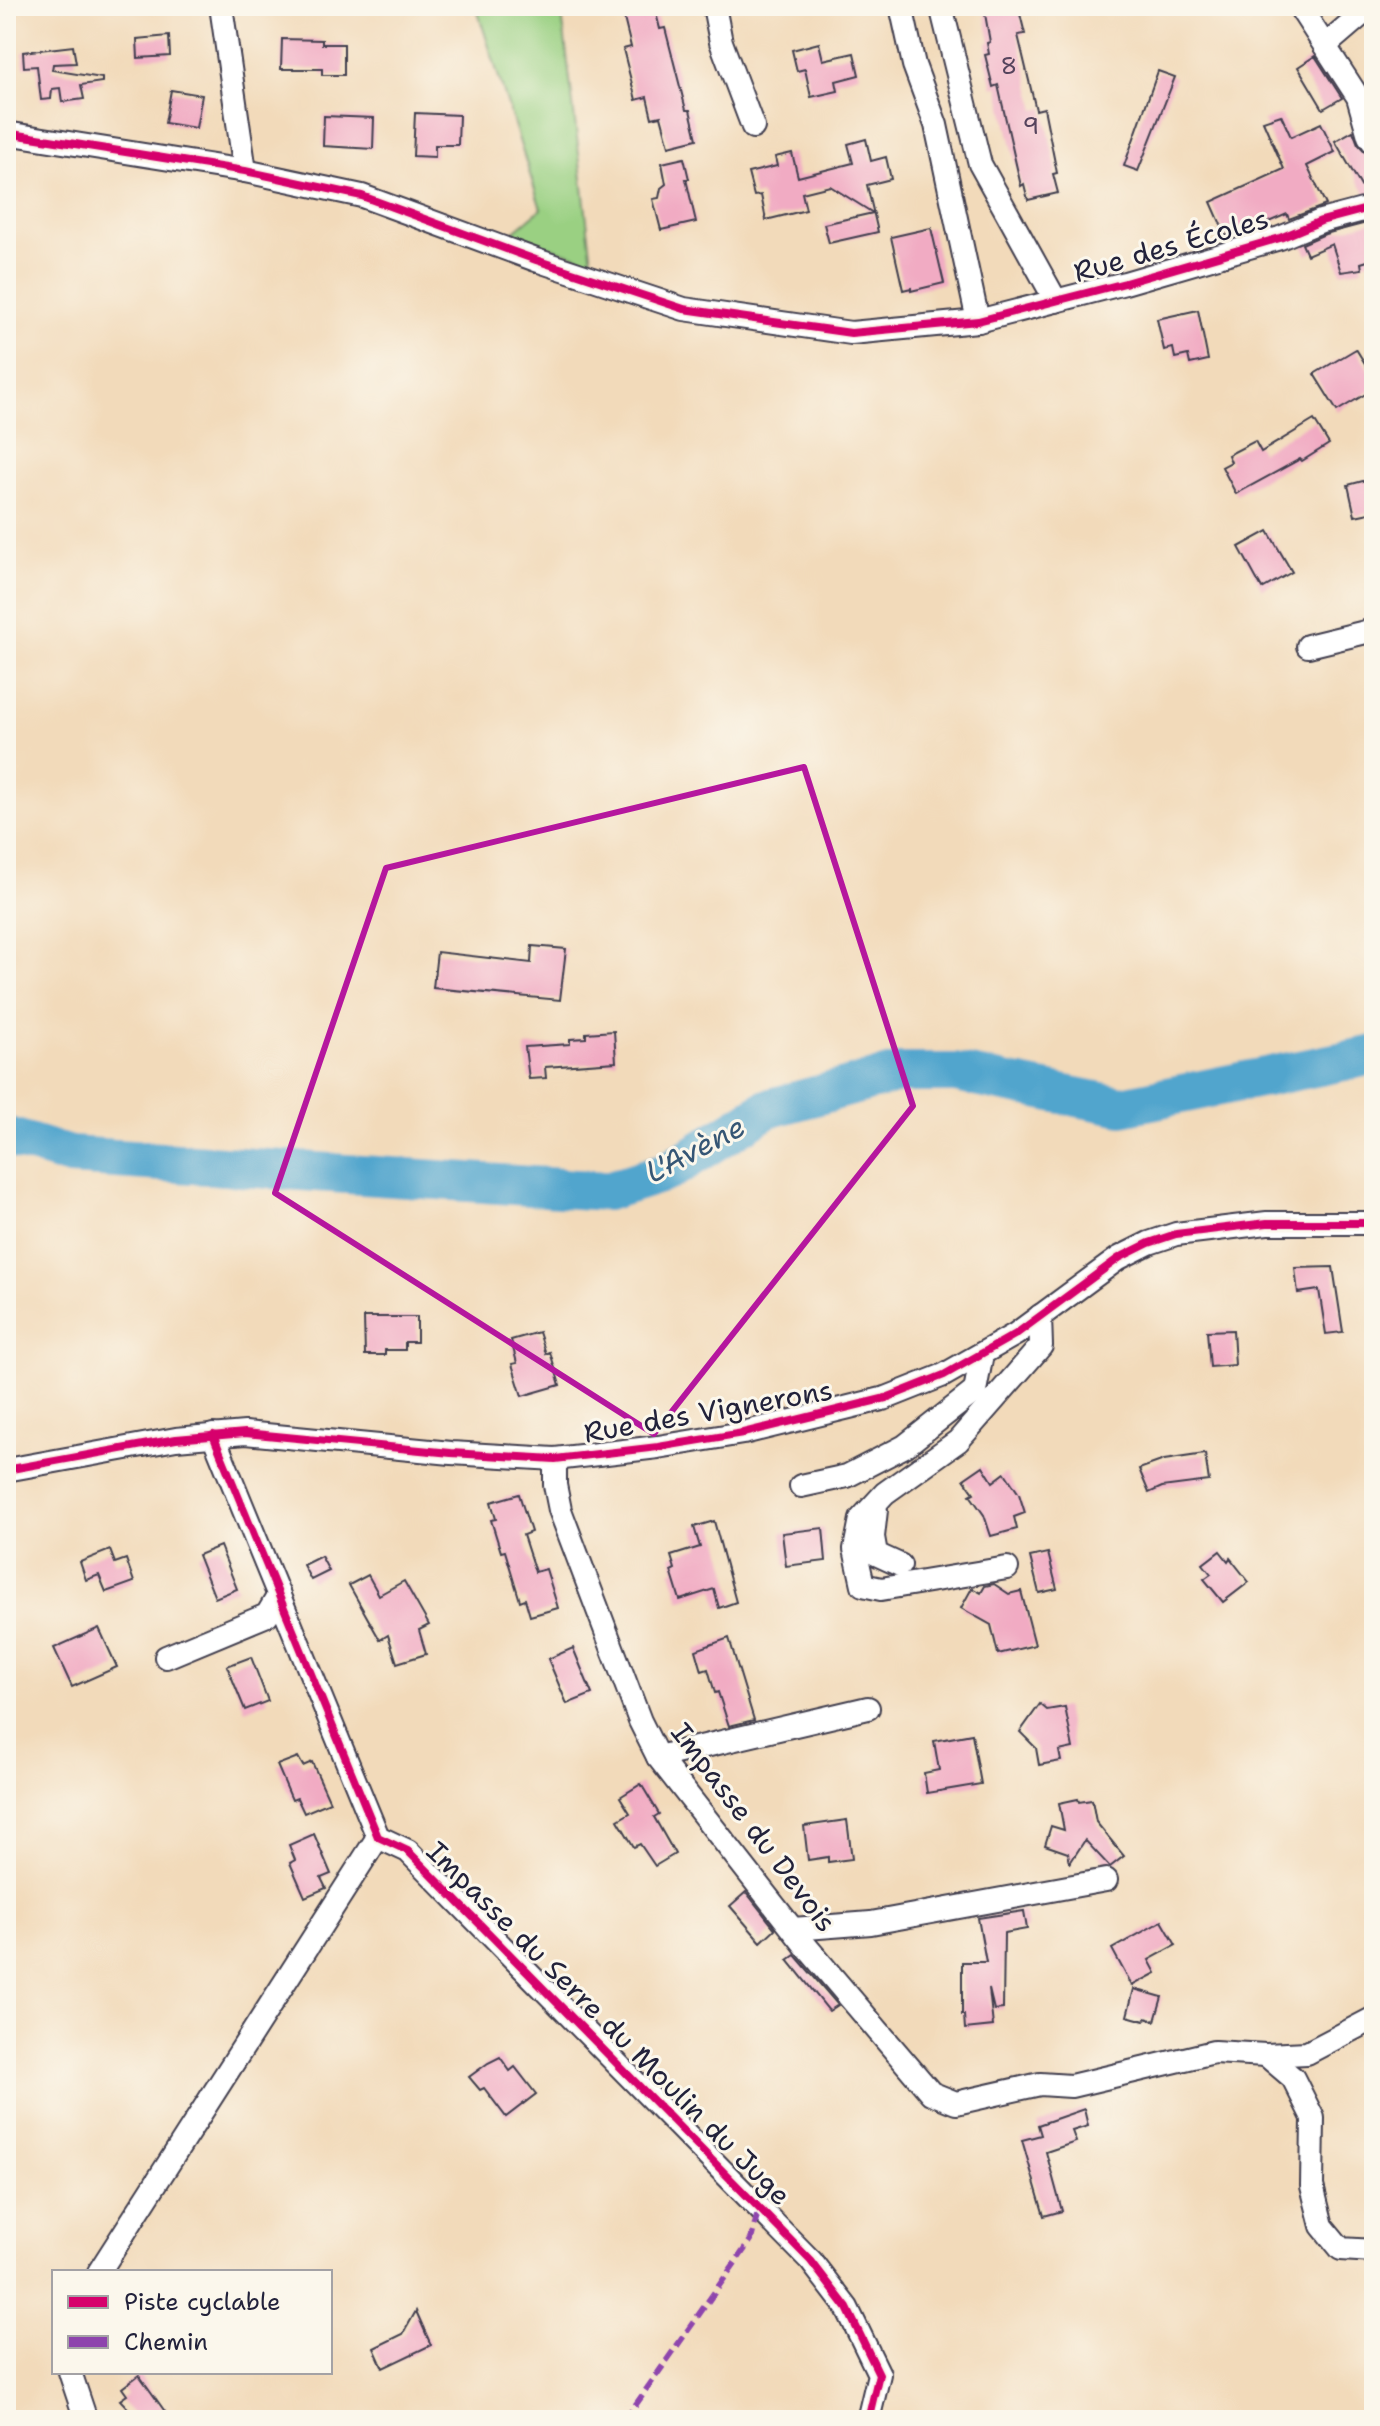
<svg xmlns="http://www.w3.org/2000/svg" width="1380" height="2426" font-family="'Shantell Sans',sans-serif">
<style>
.green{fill:#9ad082;stroke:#5e795e;stroke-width:2}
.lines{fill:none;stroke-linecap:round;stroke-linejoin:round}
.river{stroke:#51a5cd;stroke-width:40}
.building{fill:#f1abc3}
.minor-casing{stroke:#413e4e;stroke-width:26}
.minor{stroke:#fff;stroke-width:22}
.quiet{stroke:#8e44ad;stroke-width:6;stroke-dasharray:12 6;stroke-linecap:butt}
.cycleway-casing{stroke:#fbf7ec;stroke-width:13}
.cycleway{stroke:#d6006c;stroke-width:8}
.marked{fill:none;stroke:#b5179e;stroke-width:6;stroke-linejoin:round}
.labels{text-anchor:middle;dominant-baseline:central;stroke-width:6;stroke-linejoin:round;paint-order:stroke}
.number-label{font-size:24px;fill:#56445d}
.street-label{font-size:28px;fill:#22223b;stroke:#fbf7ec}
.water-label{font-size:30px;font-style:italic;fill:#355675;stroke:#fbf7ec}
</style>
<rect width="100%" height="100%" fill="#fbf7ec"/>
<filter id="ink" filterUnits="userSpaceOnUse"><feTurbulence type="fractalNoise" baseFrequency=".0125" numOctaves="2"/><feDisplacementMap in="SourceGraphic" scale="16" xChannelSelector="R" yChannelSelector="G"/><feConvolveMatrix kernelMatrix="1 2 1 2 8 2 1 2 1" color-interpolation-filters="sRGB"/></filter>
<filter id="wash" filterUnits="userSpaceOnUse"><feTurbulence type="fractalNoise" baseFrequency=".006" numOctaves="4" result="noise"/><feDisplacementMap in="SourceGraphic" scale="32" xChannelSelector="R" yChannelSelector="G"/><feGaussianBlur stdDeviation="1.8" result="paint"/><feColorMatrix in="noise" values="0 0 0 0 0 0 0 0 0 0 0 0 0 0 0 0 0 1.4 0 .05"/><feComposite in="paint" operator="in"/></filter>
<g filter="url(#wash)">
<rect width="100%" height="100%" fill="#f2daba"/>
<path class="green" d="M476,6h85l31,255 -81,-27 30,-25z"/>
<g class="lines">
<path class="river" d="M6,1136l64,20 537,35 62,-20 98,-62 133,-36h55l167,33 252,-51"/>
</g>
<g id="blocks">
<g class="building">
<path d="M621,6h27l2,8 6,-1 4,16 5,-1 21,82h4l7,29 -28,7 -8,-30 -9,2 -5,-21 -11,3 -13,-51 8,-2z"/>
<path d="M987,6h31l7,28 -7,1 18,75 8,-2 13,65 -4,1 5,19 -30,7 -4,-16 -3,2 -23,-101 -5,2 -8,-32 4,-1 -2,-11 3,-1 -5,-28 3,-1z"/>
<path d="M169,36l1,20 -32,2 -1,-19z"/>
<path d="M282,39l40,1v4h22v31h-22v-6h-41z"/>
<path d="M819,43l4,17 31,-7 5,22 -23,6 2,10 -27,6 -6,-28 -8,2 -5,-21z"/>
<path d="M73,46l3,17 -23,1 -1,6 50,8v4l-21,3 3,14 -22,3 -2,-14 -8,1 -1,10 -10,1 -4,-34 -13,1 -1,-15z"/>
<path d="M1315,56l27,42 -19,11 -25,-42z"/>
<path d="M1158,71l17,6 -37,94 -14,-5z"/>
<path d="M171,90l31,5 -6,33 -31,-5z"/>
<path d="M415,113l44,2 -1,30h-23v12l-22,-1z"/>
<path d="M1281,115l10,22 30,-14 14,29 -28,14 19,39 -37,14 -2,-5 -23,10 -2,-3 -36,15 -15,-34 73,-33 -21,-48z"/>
<path d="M324,116l50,2 -1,31 -50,-3z"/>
<path d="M1353,131l5,13 16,17v32l-8,2 -31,-54z"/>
<path d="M866,139l5,22 15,-4 5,22 -24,6 11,47 -49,11 -5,-19 49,-11 -43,-27 -28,7 4,17 -40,10 -5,-25 -7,1 -6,-23 29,-7 -2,-9 17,-4 6,24 55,-14 -5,-19z"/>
<path d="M684,158l5,21h-3l10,43 -35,8 -8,-31 6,-1 2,-10 5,-4 -4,-21z"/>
<path d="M1374,221v38l-13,4 1,6 -21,3 -9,-28 -25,11 -5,-11 23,-10z"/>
<path d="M931,228l13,55 -33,8v-3l-8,2 -12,-53z"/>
<path d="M1198,310l10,50 -18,4 -2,-9 -13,3 -2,-10 -9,2 -7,-31z"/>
<path d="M1356,349l18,29v11l-37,22 -23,-37z"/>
<path d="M1314,420l15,24 -27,17 -2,-2 -64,35 -14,-27 9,-5 -3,-7 27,-14 6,11z"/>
<path d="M1374,478v34l-19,4 -7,-31z"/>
<path d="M1268,531l24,41 -30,17 -23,-42z"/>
<path d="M532,946l34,3 -6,51 -127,-12 4,-36 94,11z"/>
<path d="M614,1031l2,31 -71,5 1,11 -17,1 -4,-32 45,-3v-5l16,-1v-5z"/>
<path d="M1333,1267l10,65 -17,2 -7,-44 -21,3 -3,-25z"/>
<path d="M364,1317h53v25h-12v8h-20v5h-20z"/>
<path d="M1233,1330l2,35 -25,2 -3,-36z"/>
<path d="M539,1332l7,22 4,-2 10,33 -38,11 -10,-32 5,-1 -6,-23z"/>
<path d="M1205,1454l4,27 -47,6 -13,6 -10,-24 25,-9z"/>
<path d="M983,1466l10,16 12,-9 14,21 6,19 -11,4 3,12 -26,7 -7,-21 -14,-20 4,-2 -10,-14z"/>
<path d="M519,1494l12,38 -8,3 12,37 11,-3 12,39 -28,8 -5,-17 -5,2 -15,-50 -4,1 -10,-32 5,-1 -5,-17z"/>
<path d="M714,1521l22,81 -17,6 -5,-19 -34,11 -9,-29 4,-2 -4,-13 29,-9 -6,-20z"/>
<path d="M823,1528l3,33 -40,5 -4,-33z"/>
<path d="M220,1546l17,43 -22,9 -17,-43z"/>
<path d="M110,1550l5,13 11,-4 8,23 -28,10 -7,-17 -13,5 -6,-18z"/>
<path d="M1220,1551l8,10 2,-3 19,24 -26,20 -19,-23 7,-5 -8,-10z"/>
<path d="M1048,1553l9,36 -18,4 -9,-36z"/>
<path d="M321,1556l8,15 -18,9 -8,-15z"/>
<path d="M368,1575l11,20 25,-14 25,44 -10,5 7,24 -29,9 -9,-28 -8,5 -31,-55z"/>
<path d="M994,1584l15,10 12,-3 14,54 -37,9 -7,-29 -30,-17 11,-20 9,5 4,-7z"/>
<path d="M99,1628l18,39 -45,20 -18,-39z"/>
<path d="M729,1638l25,82 -25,6 -11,-34 -3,1 -7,-24 -6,2 -6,-21z"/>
<path d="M573,1648l19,46 -25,10 -19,-45z"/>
<path d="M251,1657l17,44 -23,9 -18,-44z"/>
<path d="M1040,1704l7,6 18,-3 8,41 -14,3 2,10 -22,4 -3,-17 -16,-16z"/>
<path d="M972,1734l9,50 -54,9 -3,-20 15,-3 -5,-29z"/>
<path d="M298,1757l5,9 9,-4 18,40 -26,11 -7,-15 -5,2 -15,-35z"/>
<path d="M641,1784l18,30 -5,3 21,37 -20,12 -15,-22 -6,3 -16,-27 12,-7 -10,-16z"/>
<path d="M1078,1799l1,3 13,-2 4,22 28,34 -14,11 -25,-27 -15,23 -2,-10 -23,-8 6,-19 13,4 -5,-27z"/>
<path d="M847,1820l5,39 -24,3v-5l-20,3 -4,-34z"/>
<path d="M314,1834l17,40 -10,4 5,10 -21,9 -15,-34 5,-3 -6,-15z"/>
<path d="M746,1892l29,37 -14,13 -31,-36z"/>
<path d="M1024,1911l3,18 -23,4 -1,76 -9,1 -5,-21 4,37 -28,3 -1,-14h-2v-53h24l-8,-44z"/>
<path d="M1162,1921l14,24 -27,15 7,13 -24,13 -20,-37z"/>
<path d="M795,1955l43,50 -9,6 -41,-51z"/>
<path d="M1134,1989l28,8 -7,24 -9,-3 -1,3 -18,-5z"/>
<path d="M500,2057l10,14 5,-4 21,27 -30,23 -22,-29 -4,2 -11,-13 19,-14z"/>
<path d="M1084,2109l4,17 -16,5 4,11 -30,10 16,59 -18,5 -22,-76 19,-5 -3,-10z"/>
<path d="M416,2311l15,34 -48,23 -9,-20 29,-14z"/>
<path d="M139,2375l5,7 27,38h-32l-19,-20 7,-5 -5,-7z"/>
</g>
</g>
</g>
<g filter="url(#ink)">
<use href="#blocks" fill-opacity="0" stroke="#413e4e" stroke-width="2"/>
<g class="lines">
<defs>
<g id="minor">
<path d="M221,6l24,165"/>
<path d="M714,6l7,36 32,85"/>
<path d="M901,6l13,59 22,60 42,196"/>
<path d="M941,6l39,158 76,137"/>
<path d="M1299,6l59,91 11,39 5,7"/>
<path d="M1325,46l35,-30"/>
<path d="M6,133l239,38 117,25 174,64 148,49 167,24 127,-12 147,-38 155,-45 41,-17 53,-14"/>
<path d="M1308,646l66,-16"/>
<path d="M213,1435l165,402 30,14 403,410 36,47 32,66 -11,46"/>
<path d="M555,1459v26l5,25 80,211 18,36 147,188 126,148 25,10 84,-19 31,2 143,-34 52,3 41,-2 67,-35"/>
<path d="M6,1470l170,-31 69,-6 206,20 104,6 103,-12 85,-14 143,-35 58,-23 72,-41 103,-76 30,-15 27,-9 91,-11h107"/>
<path d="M801,1486l46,-10 58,-30 70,-55 7,-37"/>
<path d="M876,1510l-3,27 3,17 24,11"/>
<path d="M1007,1568l-126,21 -18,-4 -8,-36 6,-30 24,-26 73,-52 83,-95 -1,-30"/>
<path d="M166,1657l101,-42 12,-20"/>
<path d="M658,1757l210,-49"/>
<path d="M793,1929l78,-6 235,-43"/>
<path d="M1266,2055l27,23 20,40 -1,68 10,40 19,23 33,2"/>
<path d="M99,2272l279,-435"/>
<path d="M70,2372l16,48"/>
</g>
</defs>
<use href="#minor" class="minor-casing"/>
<use href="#minor" class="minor"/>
<path class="quiet" d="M625,2420l126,-180 8,-32"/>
<defs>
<g id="cycleway">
<path d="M6,133l239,38 117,25 174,64 148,49 167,24 127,-12 147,-38 155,-45 41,-17 53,-14"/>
<path d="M213,1435l165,402 30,14 403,410 36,47 32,66 -11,46"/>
<path d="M6,1470l170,-31 69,-6 206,20 104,6 103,-12 85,-14 143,-35 58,-23 72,-41 103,-76 30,-15 27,-9 91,-11h107"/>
</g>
</defs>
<use href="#cycleway" class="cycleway-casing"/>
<use href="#cycleway" class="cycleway"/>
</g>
</g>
<path class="marked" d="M804,767l109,339 -259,328 -379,-241 111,-325z"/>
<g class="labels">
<g class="number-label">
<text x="1009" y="66">8</text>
<text x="1031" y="126">9</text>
</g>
<g class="street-label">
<text transform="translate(1171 245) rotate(-16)">Rue des Écoles</text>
<text transform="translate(708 1411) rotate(-10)">Rue des Vignerons</text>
<text transform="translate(754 1827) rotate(53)">Impasse du Devois</text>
<text transform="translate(609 2023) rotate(45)">Impasse du Serre du Moulin du Juge</text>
</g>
<g class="water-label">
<text transform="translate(695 1149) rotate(-28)">L'Avène</text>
</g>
</g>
<rect width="1380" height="2426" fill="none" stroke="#fbf7ec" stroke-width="32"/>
<rect x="52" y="2270" width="280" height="104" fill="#fbf7ec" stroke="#a4a2a5" stroke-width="2"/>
<rect x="68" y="2296" width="40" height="12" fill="#d6006c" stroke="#a4a2a5" stroke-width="2"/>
<text x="124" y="2310" font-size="24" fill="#22223b">Piste cyclable</text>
<rect x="68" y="2336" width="40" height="12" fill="#8e44ad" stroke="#a4a2a5" stroke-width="2"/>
<text x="124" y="2350" font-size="24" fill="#22223b">Chemin</text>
</svg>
